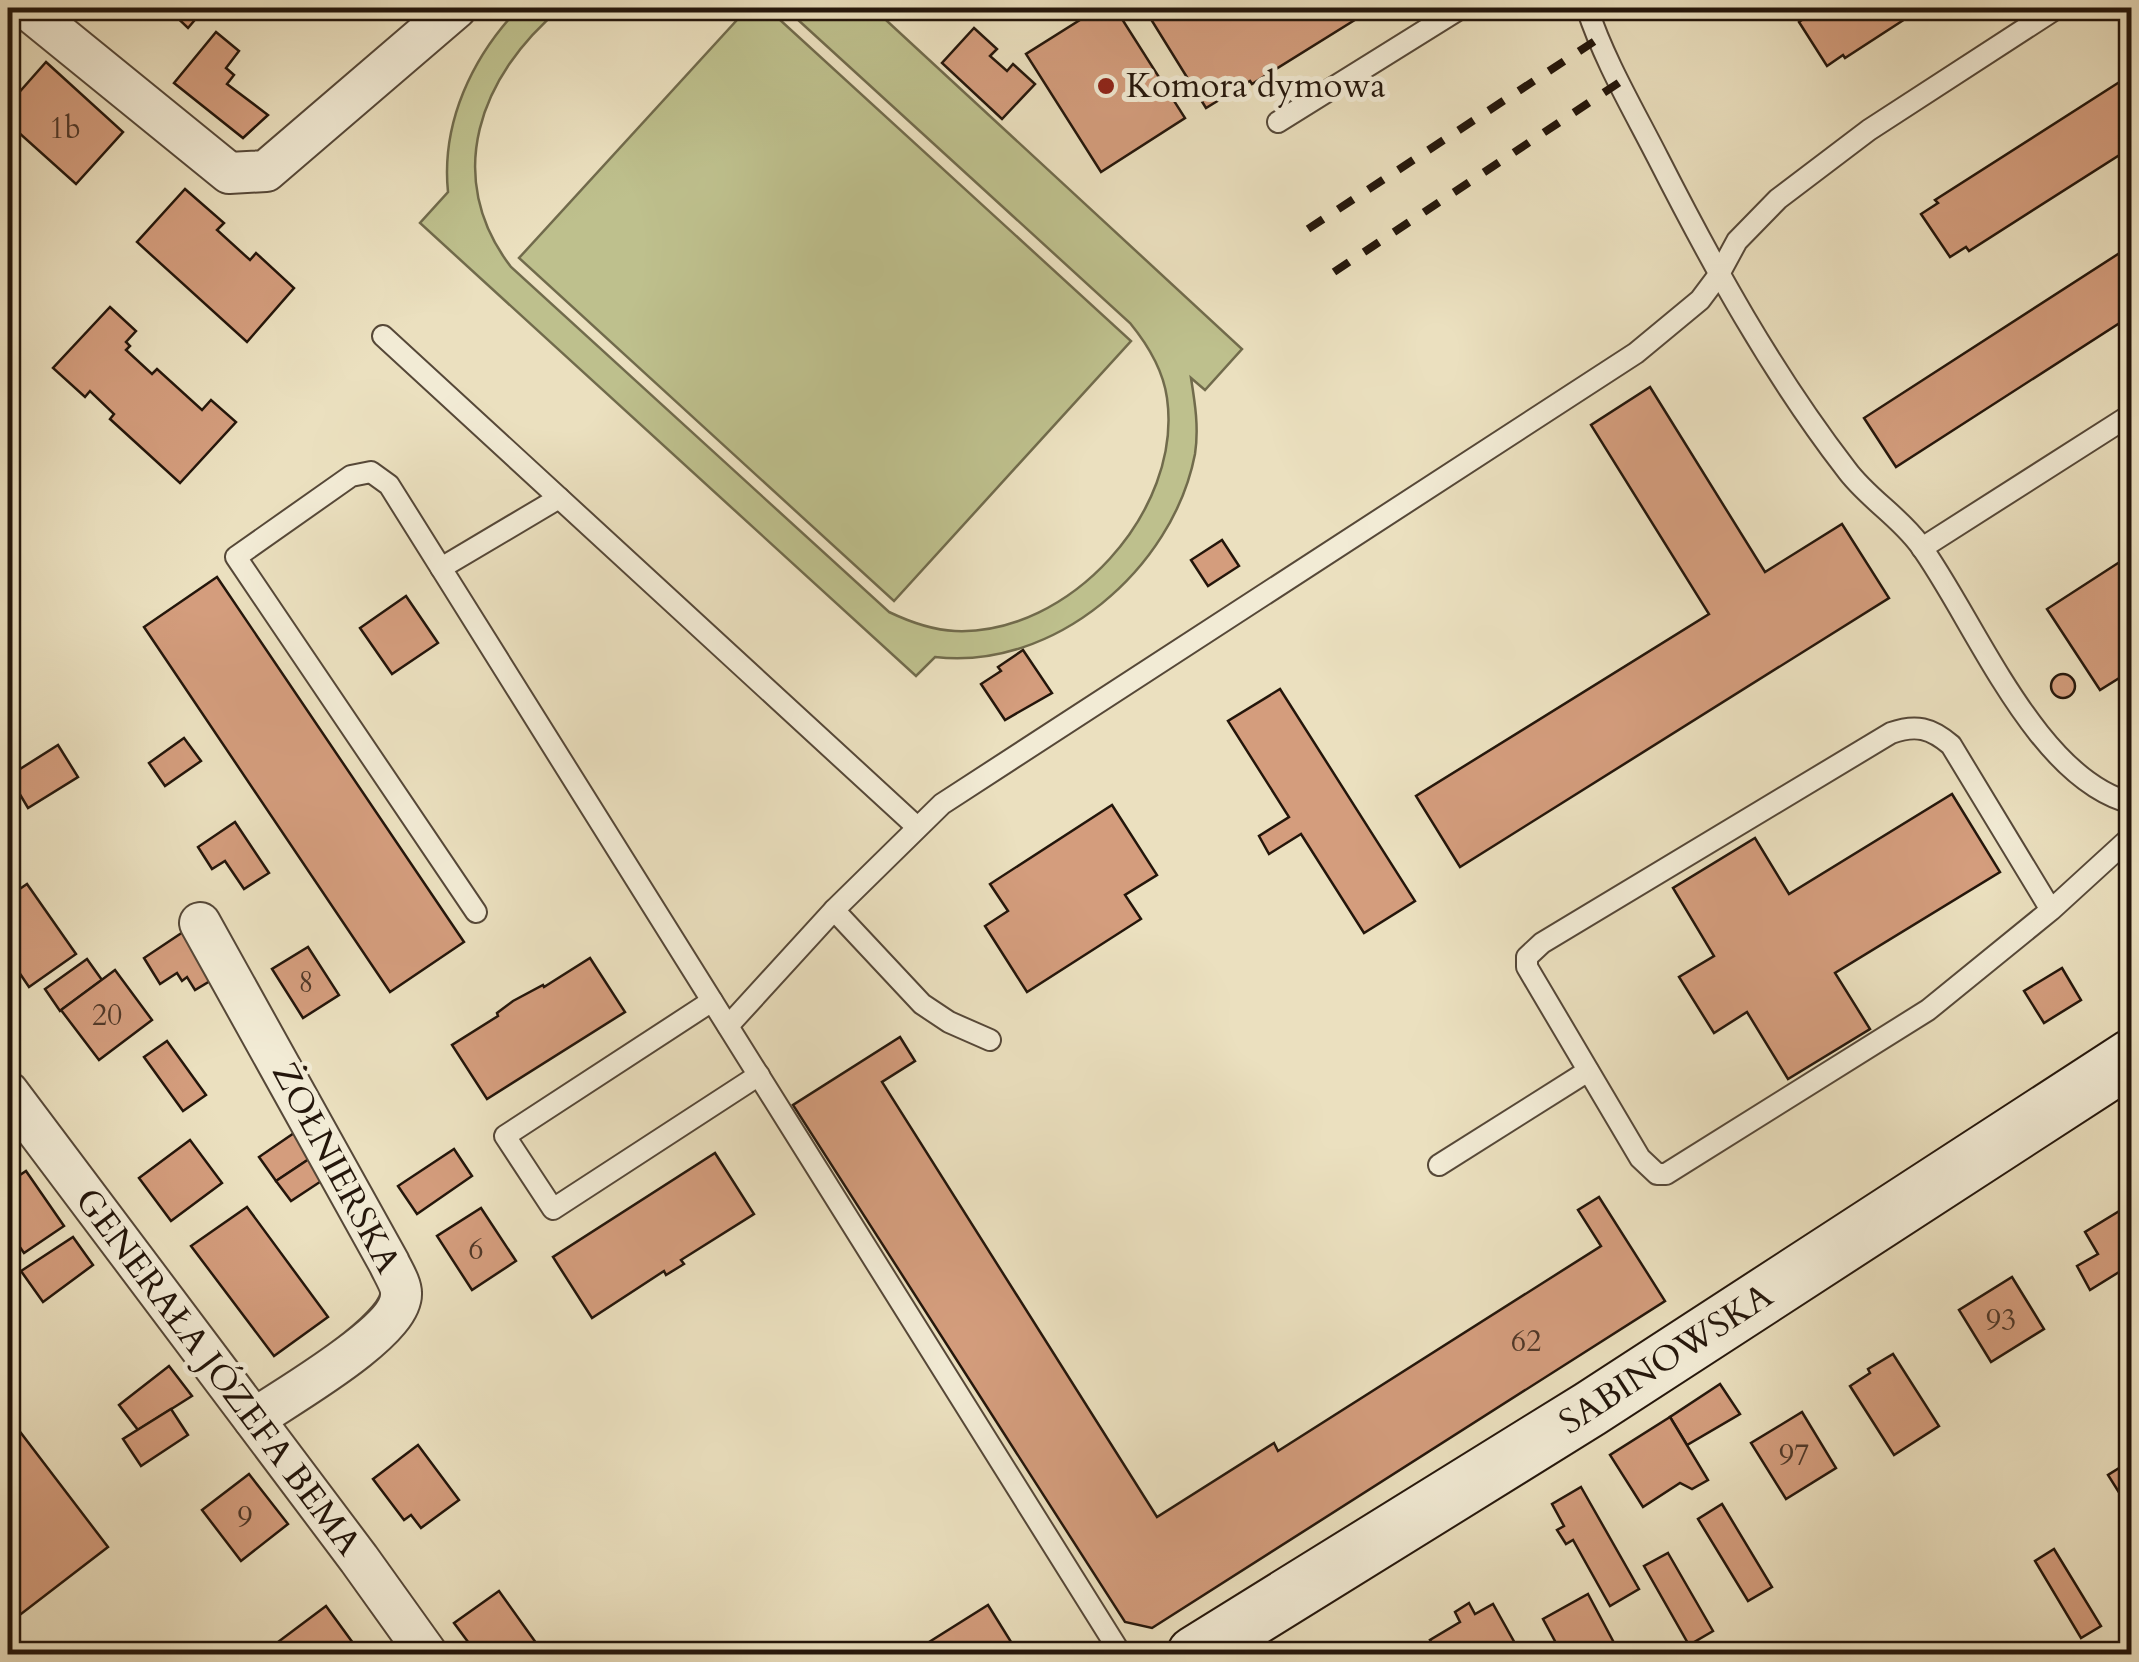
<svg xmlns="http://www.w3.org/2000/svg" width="2139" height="1662" font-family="Cardo,serif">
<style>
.green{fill:#bec08d;stroke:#716b4c;stroke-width:2.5}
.building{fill:#d49d7d;stroke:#24160b;stroke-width:2.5}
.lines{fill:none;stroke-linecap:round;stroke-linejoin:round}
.lane-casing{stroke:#564838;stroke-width:24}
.street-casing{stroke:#564838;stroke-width:44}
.secondary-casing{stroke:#24160b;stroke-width:59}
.lane{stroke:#f2ebd5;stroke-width:20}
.street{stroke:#f2ebd5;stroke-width:40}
.secondary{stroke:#f2ebd5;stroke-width:55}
.rail{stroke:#24160b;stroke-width:8;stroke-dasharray:18 18;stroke-linecap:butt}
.poi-dot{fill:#8f2418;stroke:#f2ebd5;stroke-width:4}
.labels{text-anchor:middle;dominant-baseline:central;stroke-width:10;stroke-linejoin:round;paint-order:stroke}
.number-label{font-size:30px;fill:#503828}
.poi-label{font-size:35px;fill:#24160b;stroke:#f2ebd5;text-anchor:start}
.street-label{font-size:35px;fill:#24160b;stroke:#f2ebd5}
</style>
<rect width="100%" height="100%" fill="#ebe0bf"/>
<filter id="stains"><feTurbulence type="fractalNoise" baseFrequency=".002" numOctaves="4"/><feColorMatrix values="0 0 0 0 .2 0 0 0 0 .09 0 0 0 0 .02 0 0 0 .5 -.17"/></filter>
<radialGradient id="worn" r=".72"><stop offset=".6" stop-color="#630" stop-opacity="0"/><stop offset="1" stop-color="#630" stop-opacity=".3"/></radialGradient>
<g class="green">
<path d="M519,8h42c-81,67 -119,169 -50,259l378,345c21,10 42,18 66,19 114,5 228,-120 212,-233 -4,-29 -19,-53 -37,-75l-345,-315h88l369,341 -37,41 -14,-12c4,25 8,50 4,76 -22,115 -141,217 -260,203l-19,19 -496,-453 28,-31c-7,-69 24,-135 71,-184z"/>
<path d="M748,8h19l364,333 -237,260 -375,-343z"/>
</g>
<g class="building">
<path d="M167,8h38l-17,20z"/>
<path d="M1099,8h16l70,110 -84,54 -75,-118z"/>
<path d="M1144,8h230l-122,76 -2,-3 -44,27z"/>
<path d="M1813,8h109l-77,50 -2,-3 -16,11 -28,-44 16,-11z"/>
<path d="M974,28l23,21 -7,7 17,15 6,-7 22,20 -33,35 -60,-56z"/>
<path d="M216,32l23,19 -13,17 8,7 -7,9 41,31 -25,23 -69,-55z"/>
<path d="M46,62l77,70 -47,52 -68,-61v-18z"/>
<path d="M2132,74v73l-163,104 -3,-4 -16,10 -29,-43 17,-11 -3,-3z"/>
<path d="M185,189l39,34 -7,7 33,30 6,-7 38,35 -47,54 -110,-100z"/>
<path d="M2132,245v70l-236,152 -32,-49z"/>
<path d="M110,307l26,24 -10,11 4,4 -4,4 26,24 5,-5 45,41 9,-10 25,22 -56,61 -70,-64 4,-5 -24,-23 -5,6 -32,-29z"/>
<path d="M1650,387l115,185 77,-48 47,74 -429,269 -44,-71 293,-182 -118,-189z"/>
<path d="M1222,540l17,26 -31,20 -17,-26z"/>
<path d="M2132,554v116l-32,20 -53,-81z"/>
<path d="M217,577l247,365 -74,50 -246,-365z"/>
<path d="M406,596l32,47 -46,31 -32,-46z"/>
<path d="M1023,650l29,43 -47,27 -24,-36 20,-13 -3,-4z"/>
<circle cx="2063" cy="686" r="12"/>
<path d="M1280,689l135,212 -51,32 -63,-99 -32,20 -10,-18 30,-19 -61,-96z"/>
<path d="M184,738l17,23 -36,25 -16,-23z"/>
<path d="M58,745l20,32 -50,31 -19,-32z"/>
<path d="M1952,794l48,78 -165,101 35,56 -82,50 -41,-67 -33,21 -35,-56 35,-21 -41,-68 82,-50 34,56z"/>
<path d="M1112,805l45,70 -32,20 16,24 -114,73 -42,-66 23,-15 -18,-27z"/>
<path d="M235,822l34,51 -25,16 -19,-28 -13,8 -14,-22z"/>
<path d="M27,884l49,70 -47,33 -21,-31v-59z"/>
<path d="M189,928l31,47 -25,15 -8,-13 -5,4 -5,-8 -17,11 -16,-26z"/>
<path d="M308,947l31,48 -36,23 -31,-49z"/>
<path d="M590,958l35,54 -138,87 -35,-54 46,-29 -1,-3 16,-12 30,-16 1,2z"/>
<path d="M87,959l15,21 -42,31 -15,-22z"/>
<path d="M2062,968l19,32 -37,23 -20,-32z"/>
<path d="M115,970l37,50 -53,40 -38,-50z"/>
<path d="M900,1037l15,24 -33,21 275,435 117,-74 4,8 323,-205 -23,-36 21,-13 66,104 -513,327 -27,-6 -332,-517z"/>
<path d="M167,1041l39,54 -23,16 -39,-54z"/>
<path d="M297,1131l18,24 -39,26 -17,-24z"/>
<path d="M190,1140l32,43 -51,38 -32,-43z"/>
<path d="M454,1149l18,27 -55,38 -19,-28z"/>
<path d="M715,1153l39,61 -73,46 3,4 -18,11 -2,-4 -72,47 -39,-61z"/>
<path d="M315,1155l14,21 -38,25 -15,-20z"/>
<path d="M26,1171l38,55 -40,27 -14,-20 -2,2v-52z"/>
<path d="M247,1207l81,110 -54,39 -83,-110z"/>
<path d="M481,1208l35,53 -44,29 -35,-54z"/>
<path d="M2121,1210l7,12 4,-2v44l-42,26 -13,-24 21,-12 -13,-22z"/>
<path d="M73,1237l20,28 -50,37 -22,-31z"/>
<path d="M2012,1277l32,52 -53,33 -32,-52z"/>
<path d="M1893,1354l46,72 -45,29 -44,-69 20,-13 -2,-4z"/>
<path d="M169,1366l23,30 -54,34 -19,-25z"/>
<path d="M1720,1384l20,30 -53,31 -17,-28z"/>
<path d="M171,1409l17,26 -47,31 -18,-27z"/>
<path d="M1802,1412l34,56 -50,31 -35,-56z"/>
<path d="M8,1416l100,131 -100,77z"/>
<path d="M1670,1417l38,63 -16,9 -12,-6 -37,24 -33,-52z"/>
<path d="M418,1445l41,55 -38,28 -10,-13 -7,5 -31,-41z"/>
<path d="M2132,1460v27l-12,7 -12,-19z"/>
<path d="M249,1474l39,50 -47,37 -39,-51z"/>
<path d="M1581,1487l58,102 -29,17 -37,-66 -7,4 -9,-14 7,-4 -12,-22z"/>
<path d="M1722,1504l50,83 -24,14 -50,-82z"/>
<path d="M2054,1549l47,77 -20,12 -46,-77z"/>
<path d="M1668,1553l45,78 -24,14 -45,-79z"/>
<path d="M499,1591l45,63h-67l-23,-31z"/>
<path d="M1588,1594l32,60h-58l-19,-35z"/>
<path d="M1469,1603l6,11 18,-10 28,50h-82l-9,-14 30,-18 -5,-10z"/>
<path d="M988,1605l30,48 -2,1h-106z"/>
<path d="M326,1606l27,37 -16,11h-63l-4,-6z"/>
</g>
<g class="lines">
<defs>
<g id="lane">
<path d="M1587,8c17,52 46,101 71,150 55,108 114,215 188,311 21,29 53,47 74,76 54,74 116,235 212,258"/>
<path d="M1278,122l183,-114"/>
<path d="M383,336l534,491"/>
<path d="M559,498l-118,70 680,1086"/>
<path d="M1922,548l210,-134"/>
<path d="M441,568l-52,-83 -18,-13 -20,4 -115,81 240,355"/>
<path d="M834,910l88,94 27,18 41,18"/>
<path d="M2051,910l-100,-165c-20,-17 -35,-21 -60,-12l-349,210 -15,14v10l113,191 17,16h9l262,-164 123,-100 81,-74"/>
<path d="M712,1001l-207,135 48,73 206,-134"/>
<path d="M728,1026l106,-116 108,-106 694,-451 64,-53 18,-24 19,-35 41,-42 91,-69 188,-122"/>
<path d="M1439,1165l149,-94"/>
</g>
<g id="street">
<path d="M26,8l203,165 37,-2 190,-163"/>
<path d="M200,923l189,340c4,9 12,21 12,30 2,38 -115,104 -147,126"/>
<path d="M8,1092l351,467 68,95"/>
</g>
<path id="secondary" d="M1195,1654l395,-245 542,-352"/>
</defs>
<use href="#lane" class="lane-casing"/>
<use href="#street" class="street-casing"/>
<use href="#secondary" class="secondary-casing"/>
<use href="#lane" class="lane"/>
<use href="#street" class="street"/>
<use href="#secondary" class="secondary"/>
<g class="rail">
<path d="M1308,229l299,-196"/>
<path d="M1334,272l298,-198"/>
</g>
</g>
<circle class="poi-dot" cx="1106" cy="86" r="10"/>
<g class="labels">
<g class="number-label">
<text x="65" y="128">1b</text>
<text x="306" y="982">8</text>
<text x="107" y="1015">20</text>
<text x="476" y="1249">6</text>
<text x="2001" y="1320">93</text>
<text x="1526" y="1341">62</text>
<text x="1794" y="1455">97</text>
<text x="245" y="1517">9</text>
</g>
<g class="poi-label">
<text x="1126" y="86">Komora dymowa</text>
</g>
<g class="street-label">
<text transform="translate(336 1168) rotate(62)">ŻOŁNIERSKA</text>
<text transform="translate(1666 1359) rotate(-33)">SABINOWSKA</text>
<text transform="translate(218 1372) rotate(53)">GENERAŁA JÓZEFA BEMA</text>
</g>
</g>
<rect width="2139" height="1662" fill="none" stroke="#ebe0bf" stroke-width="40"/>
<rect x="10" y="10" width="2119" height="1642" fill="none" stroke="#24160b" stroke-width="5"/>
<rect x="20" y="20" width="2099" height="1622" fill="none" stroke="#24160b" stroke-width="2.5"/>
<rect width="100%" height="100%" filter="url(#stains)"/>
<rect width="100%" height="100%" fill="url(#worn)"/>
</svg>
